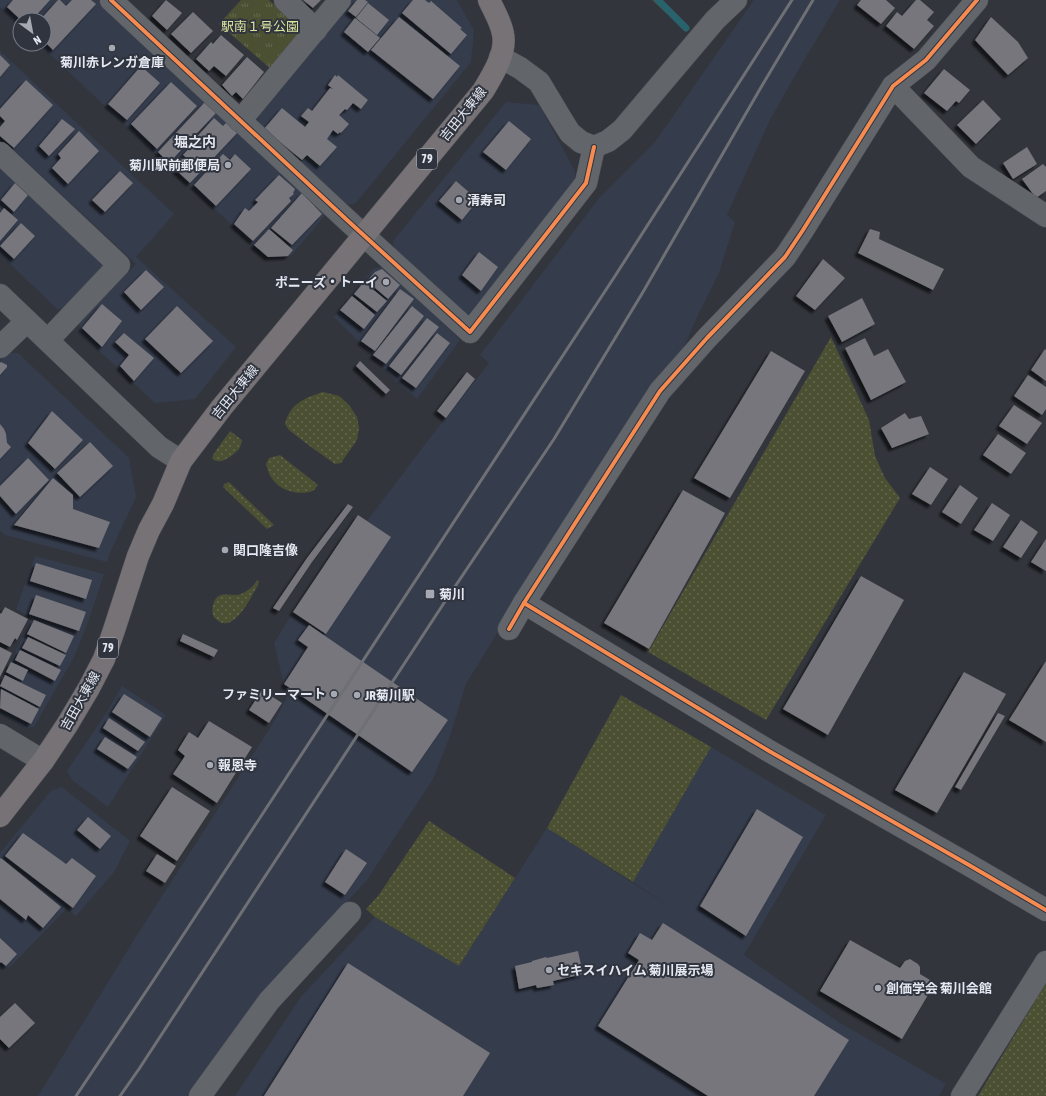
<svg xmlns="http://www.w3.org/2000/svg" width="1046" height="1096" font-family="'Asap Condensed','Noto Sans JP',sans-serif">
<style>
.built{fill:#353c4c}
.grass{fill:url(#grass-dots)}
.park{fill:url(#park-tufts)}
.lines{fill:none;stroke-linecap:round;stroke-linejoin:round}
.stream{stroke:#29626c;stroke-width:7}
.building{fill:#76767c;filter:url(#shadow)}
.minor-casing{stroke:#505258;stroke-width:23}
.major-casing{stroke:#505258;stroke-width:23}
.minor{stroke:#62656a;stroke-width:22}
.major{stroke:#767276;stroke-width:22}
.rail{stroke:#6f7075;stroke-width:3}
.cycleway-casing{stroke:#2f343f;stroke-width:6}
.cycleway{stroke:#f68b52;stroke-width:4}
.poi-dot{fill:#a6a9b1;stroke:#2f343f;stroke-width:1.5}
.labels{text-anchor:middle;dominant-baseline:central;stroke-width:4;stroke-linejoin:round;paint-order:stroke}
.shield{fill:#2f343f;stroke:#aeb2bb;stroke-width:1}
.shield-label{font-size:12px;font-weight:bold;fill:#e5e8f0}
.park-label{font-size:13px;fill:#dce59c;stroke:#2f343f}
.poi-label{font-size:13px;font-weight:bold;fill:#e5e8f0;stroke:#2f343f;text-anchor:start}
.street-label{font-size:13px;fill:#e5e8f0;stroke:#2f343f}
.neighbourhood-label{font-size:14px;font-weight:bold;fill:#e5e8f0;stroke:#2f343f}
</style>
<defs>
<pattern id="grass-dots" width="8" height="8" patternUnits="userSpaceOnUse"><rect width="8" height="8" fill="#4c5033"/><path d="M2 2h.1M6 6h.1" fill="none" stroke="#666951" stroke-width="1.8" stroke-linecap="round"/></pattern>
<pattern id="park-tufts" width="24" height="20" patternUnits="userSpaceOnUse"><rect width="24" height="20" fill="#4c5033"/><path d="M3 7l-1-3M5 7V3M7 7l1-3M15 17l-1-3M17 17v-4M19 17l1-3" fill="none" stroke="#666951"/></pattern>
<filter id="shadow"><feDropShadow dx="-3.5" dy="3.5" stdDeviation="1" flood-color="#0009"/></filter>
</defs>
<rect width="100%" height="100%" fill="#32353c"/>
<g class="built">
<path d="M0,0h98l228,214 -36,43 -23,1 -228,-214h5v-24h-24v6l-20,-19z"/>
<path d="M353,0h104l17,30 -3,32 -116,142 -10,1 -86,-80 -1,-10z"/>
<path d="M754,0h86l-47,79 -24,43 -42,93 8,7 -16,51 -22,44 -19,44 -171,256 -41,67 -16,52 -17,43 -66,101 -91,100 -82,116h-156l99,-161 133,-207 17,-30 -13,-55 19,-31 65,-97 9,6 59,-78 63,-80 -9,-8 120,-158 55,-55z"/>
<path d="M0,51l174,163 -38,43 100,90 -41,52 -40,4 -75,-70 -1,-9 57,-60 -136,-127z"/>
<path d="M506,102l33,3 36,66v10l-102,133 -10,1 -69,-65 -1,-9z"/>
<path d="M0,164l103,97v9l-36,38 -10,1 -57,-55z"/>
<path d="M387,267l73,73 -43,59 -23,-20 -38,-40 -22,-22 40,-49z"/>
<path d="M8,353h10l111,105 7,39 -27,58 -2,7 -102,-27 -5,-5v-169z"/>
<path d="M35,556l69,18 -16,48 -14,35 -40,70 -8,1 -26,-15v-30l32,-65 -16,-9z"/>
<path d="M122,686l44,29 -58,92 -36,-27 -5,-9 40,-59z"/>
<path d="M711,747l115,68 -82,140 93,66 109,63 -7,12h-704l65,-98 75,-81 84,49 88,-138 123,79 -37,-25z"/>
<path d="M62,787l68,54 -16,31 -38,44 -9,-8 -57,59 -10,1v-115l51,-62z"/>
</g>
<g class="grass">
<path d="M652,0h10l26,27 -3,3z"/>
<path d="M831,337l38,83 6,36 10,22 15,20 -134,222 -118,-68z"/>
<path d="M323,392l16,4 10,9 8,12 2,11 -2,12 -16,23 -6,1 -24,-17 -22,-17 -4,-6c5,-21 20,-26 38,-32z"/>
<path d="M230,431l12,9c-1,3 -1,6 -3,9 -5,6 -20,18 -27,9l3,-6z"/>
<path d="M280,455l38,30c-2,3 -5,7 -9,7 -12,3 -28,-2 -35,-11 -5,-5 -6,-11 -8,-17l3,-6z"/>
<path d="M229,482l5,5 40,38 -7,4 -44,-42 1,-3z"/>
<path d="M257,580l2,1 -1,4c-7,12 -26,54 -44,32 -2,-4 -2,-8 -1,-12 5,-17 17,-7 28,-11 7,-3 13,-8 16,-14z"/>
<path d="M621,695l90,52 -78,135 -86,-54z"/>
<path d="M429,821l86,57 -56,88 -84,-49 -9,-8 12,-13z"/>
<path d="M1046,983v113h-68z"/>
</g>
<path class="park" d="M241,0h28l28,27 1,9 -27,33 -52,-45z"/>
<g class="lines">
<path class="stream" d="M658,0l28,28"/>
</g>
<g class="building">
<path d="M13,0h37l-18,20h-11l-14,-13z"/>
<path d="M58,0h2l6,6 6,-6h19l5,4 -43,46 -9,-9 1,-9 -1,-1v-11h-4z"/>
<path d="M166,0l16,13 -15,17 -15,-14z"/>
<path d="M303,0h18l-8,8z"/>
<path d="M357,0h8l3,2 -12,15 -8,-6z"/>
<path d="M413,0h12l4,3 2,-2 31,27 -2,1 7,6 -16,19 -49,-41z"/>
<path d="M861,0h25l9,8 -14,16 -24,-19z"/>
<path d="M916,0h4l14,12 -7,8 7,6 -20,23 -28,-23 11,-14 5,4z"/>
<path d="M368,3l21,17 -12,15 -21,-17z"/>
<path d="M193,12l20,19 -22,22 -20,-19z"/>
<path d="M399,17l61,49 -27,33 -62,-49z"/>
<path d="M991,17l27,25 10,16 -20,17 -33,-35z"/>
<path d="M355,18l25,20 -12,14 -24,-20z"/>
<path d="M221,35l23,20 -18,21 -12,-10 -5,5 -13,-12 15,-17 2,2z"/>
<path d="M0,55l10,10 -10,12z"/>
<path d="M247,57l17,15 -21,27 -7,-7 -4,4 -10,-11z"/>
<path d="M141,66l19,17 -33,37 -19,-16z"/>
<path d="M944,69l26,21 -11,13 -3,-2 -9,10 -23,-18z"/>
<path d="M335,75l2,2 1,-2 30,25 -7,9 -8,-6 -6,7 -2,-1 -6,6 10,9 -8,9 -1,-1 -2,2 -5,-4 -6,9 10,8 -17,19 -13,-11 -5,5 -38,-31 18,-21 23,19 4,-5 -8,-6 7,-8 4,3 18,-23 3,1 -5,-4z"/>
<path d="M26,80l27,25 -39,43 -14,-12v-9l5,-6 -5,-5v-7z"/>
<path d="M171,82l26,24 -40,43 -26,-25z"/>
<path d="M983,100l18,19 -25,25 -19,-19z"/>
<path d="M205,102l11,11 -47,50 -11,-11z"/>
<path d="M214,118l9,8 4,-4 11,10 -48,51 -14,-13 11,-12 -4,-3 12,-13 -2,-1z"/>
<path d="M62,119l13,10 -26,27 -10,-10z"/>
<path d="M509,121l22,18 -25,31 -23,-18z"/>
<path d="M79,131l20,20 -31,33 -16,-16 9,-10 -3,-4z"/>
<path d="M1027,147l10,17 -24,15 -10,-16z"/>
<path d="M223,154l7,6 5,-6 16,15 -35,37 -22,-21z"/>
<path d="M1043,164l3,3v24l-10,7 -14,-19z"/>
<path d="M120,171l13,12 -28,29 -13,-12z"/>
<path d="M279,175l16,14 -2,4 1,1 -5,4 2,3 -38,40 -19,-17 11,-16 4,3 9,-9 -3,-2z"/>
<path d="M456,181l22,19 -16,20 -23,-19z"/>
<path d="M15,183l13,12 -14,17 -13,-12z"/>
<path d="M302,193l20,21 -30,31 -21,-17z"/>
<path d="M4,208l14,12 -18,21v-28z"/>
<path d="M21,223l14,13 -21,23 -14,-13z"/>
<path d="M269,229l24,21 -5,6 -20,1 -14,-12z"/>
<path d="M870,229l10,3 -1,7 65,30 -11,21 -75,-37z"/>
<path d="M479,252l19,15 -17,24 -19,-16z"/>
<path d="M823,259l22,19 -30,32 -19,-14z"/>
<path d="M382,269l18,16 -12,14 -21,-18 8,-9z"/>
<path d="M146,270l18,17 -23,23 -17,-18z"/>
<path d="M364,282l23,19 -10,11 -23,-18z"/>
<path d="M400,289l14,10 -39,52 -14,-10z"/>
<path d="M352,296l23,19 -11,14 -24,-19z"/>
<path d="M862,298l13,26 -33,18 -14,-26z"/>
<path d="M102,304l20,17 -20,26 -20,-19z"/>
<path d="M177,306l36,35 -32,32 -36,-34z"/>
<path d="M412,306l12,10 -38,48 -13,-9z"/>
<path d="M427,318l12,9 -38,48 -12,-9z"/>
<path d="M124,333l30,25 -20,23 -14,-15 9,-11 -14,-13z"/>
<path d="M437,333l13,10 -34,45 -14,-10z"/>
<path d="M865,338l9,18 14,-7 18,33 -35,18 -26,-52z"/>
<path d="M1045,349l1,1v31l-15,-11z"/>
<path d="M771,351l34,20 -75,127 -36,-20z"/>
<path d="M360,361l30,29 -4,4 -30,-28z"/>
<path d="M1,362l6,3v2l-7,8v-12z"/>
<path d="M467,372l8,7 -29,39 -9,-7z"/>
<path d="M1028,375l18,12v22l-4,6 -28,-19z"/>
<path d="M1014,405l28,18 -15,21 -28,-18z"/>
<path d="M52,411l31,29 -28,29 -27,-26z"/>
<path d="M905,413l4,6 12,-3 8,18 -37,14 -11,-20z"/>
<path d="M0,424l4,5 2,5 1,9 4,4 -11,12z"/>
<path d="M998,434l28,19 -15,21 -28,-19z"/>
<path d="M90,442l23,24 -33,31 -23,-24z"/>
<path d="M28,458l21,22 -33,34 -16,-18v-10z"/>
<path d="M930,467l18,12 -17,26 -19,-11z"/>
<path d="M53,478l20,17v14l37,13 -11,26 -85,-23z"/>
<path d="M960,485l18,13 -17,26 -19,-12z"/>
<path d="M683,490l42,23 -76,136 -45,-26z"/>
<path d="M992,503l18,12 -17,26 -19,-11z"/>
<path d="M348,504l5,3 -41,55 -33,49 -6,-3 34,-50z"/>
<path d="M358,515l33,22 -65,97 -33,-22z"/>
<path d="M1021,520l17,12 -17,26 -18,-11z"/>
<path d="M1046,539v32l-15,-9z"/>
<path d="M36,563l56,17 -6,19 -56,-18z"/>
<path d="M861,576l43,24 -76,135 -45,-26z"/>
<path d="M36,595l50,17 -7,19 -50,-17z"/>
<path d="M5,607l23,12 -11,21 -2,-2 -5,9 -10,-5v-29l1,1z"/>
<path d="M34,620l40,16 -8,17 -39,-19z"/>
<path d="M309,625l139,95 -36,52 -128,-88 24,-37 -10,-7z"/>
<path d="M183,634l35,16 -4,7 -34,-16z"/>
<path d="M28,637l38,18 -6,11 -38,-18z"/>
<path d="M0,647l12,6 -12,24z"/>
<path d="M20,650l41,20 -6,11 -40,-21z"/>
<path d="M1046,661v81l-37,-22z"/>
<path d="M11,662l17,8 -5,11 -17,-9z"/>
<path d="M964,672l42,22 -69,119 -42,-23z"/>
<path d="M5,675l41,20 -6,12 -40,-21z"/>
<path d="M1,689l38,20 -8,15 -31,-16z"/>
<path d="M262,690l20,13 -13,20 -20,-13z"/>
<path d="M124,694l38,24 -12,19 -38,-25z"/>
<path d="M998,713l7,3 -44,74 -6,-3z"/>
<path d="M109,718l36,24 -7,9 -35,-23z"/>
<path d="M209,721l43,26 -35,56 -44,-29 12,-18 -7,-6 11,-18 9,6z"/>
<path d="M105,737l32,20 -9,12 -31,-20z"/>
<path d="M172,787l38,24 -33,50 -37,-25z"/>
<path d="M757,809l46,28 -57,99 -46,-30z"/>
<path d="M88,817l23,19 -11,13 -23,-19z"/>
<path d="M23,833l43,31 6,-6 24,18 -23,32 -68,-52z"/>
<path d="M346,849l21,14 -22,32 -20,-13z"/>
<path d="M157,854l19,12 -11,17 -19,-12z"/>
<path d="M1,858l60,49 -18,21 -15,-13 -2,5 -26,-21v-40z"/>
<path d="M663,923l186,117 -35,56h-106l-110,-70 41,-66 -11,-7 12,-20 12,7z"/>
<path d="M0,938l17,16 -11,12 -5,-4 -1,1z"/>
<path d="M850,940l50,28 5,-7 5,-2 8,5 2,3v7l15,9 -33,56 -82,-48z"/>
<path d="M578,951l5,23 -30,7 1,4 -17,3 -1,-3 -17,4 -4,-23 17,-4v-1l14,-4 1,1z"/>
<path d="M348,963l142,90 -27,43h-199z"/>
<path d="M15,1003l20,20 -26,25 -9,-9v-22z"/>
</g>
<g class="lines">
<defs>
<g id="minor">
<path d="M111,0l236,220 123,112 116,-149 8,-36"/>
<path d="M285,0l31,30"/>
<path d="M500,57l20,11 19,14 21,35 10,16 11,9 13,5 14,-6 14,-11 93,-110 21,-20"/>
<path d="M893,86l78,81 75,49"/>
<path d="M240,121l100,-121"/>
<path d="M0,153l119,112 -71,75"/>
<path d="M0,295l159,152 22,14"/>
<path d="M0,347l27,-26"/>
<path d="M524,603l245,148 200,114 77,45"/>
<path d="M509,629l15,-26 136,-212 47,-53 78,-81 18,-27 90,-144 33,-26 51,-60"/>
<path d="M0,735l43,26"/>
<path d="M200,1096l69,-95 81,-88"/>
<path d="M962,1096l84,-134"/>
</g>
<path id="major" d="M0,816l43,-55 24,-36 22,-37 15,-29 10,-29 24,-74 11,-26 14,-26 18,-43 41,-54 58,-70 203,-246c9,-15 24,-38 20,-57 -2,-12 -9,-23 -14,-34"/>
</defs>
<use href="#minor" class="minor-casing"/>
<use href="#major" class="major-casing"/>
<use href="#minor" class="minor"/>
<use href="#major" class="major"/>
<g class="rail">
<path d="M76,1096l77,-115 462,-705 177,-276"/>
<path d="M120,1096l19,-27 305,-466 110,-164 89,-147 117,-203 53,-89"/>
</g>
<defs>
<g id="cycleway">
<path d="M111,0l236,220 123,112 116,-149 8,-36"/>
<path d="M524,603l245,148 200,114 77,45"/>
<path d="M509,629l15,-26 136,-212 47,-53 78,-81 18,-27 90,-144 33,-26 51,-60"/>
</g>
</defs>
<use href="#cycleway" class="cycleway-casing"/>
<use href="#cycleway" class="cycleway"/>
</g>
<g class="poi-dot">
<circle cx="112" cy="48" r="4"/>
<circle cx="228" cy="165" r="4"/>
<circle cx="459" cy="200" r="4"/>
<circle cx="386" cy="282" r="4"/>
<circle cx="225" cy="550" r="4"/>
<rect x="425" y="589" width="10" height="10" rx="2"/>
<circle cx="334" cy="694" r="4"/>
<circle cx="357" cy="695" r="4"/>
<circle cx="210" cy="765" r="4"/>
<circle cx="549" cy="970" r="4"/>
<circle cx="878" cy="988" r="4"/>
</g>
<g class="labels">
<g class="shield">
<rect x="417" y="149" width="20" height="20" rx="3"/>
<rect x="98" y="638" width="20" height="20" rx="3"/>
</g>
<g class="shield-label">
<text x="427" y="159">79</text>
<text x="108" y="648">79</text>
</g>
<g class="park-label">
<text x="260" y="26">駅南１号公園</text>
</g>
<g class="poi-label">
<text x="112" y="62" text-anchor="middle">菊川赤レンガ倉庫</text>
<text x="220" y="165" text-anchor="end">菊川駅前郵便局</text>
<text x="467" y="200">清寿司</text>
<text x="378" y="282" text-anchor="end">ポニーズ・トーイ</text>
<text x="233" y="550">関口隆吉像</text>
<text x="439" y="594">菊川</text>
<text x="326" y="694" text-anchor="end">ファミリーマート</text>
<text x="365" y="695">JR菊川駅</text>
<text x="218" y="765">報恩寺</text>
<text x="557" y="970">セキスイハイム 菊川展示場</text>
<text x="886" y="988">創価学会 菊川会館</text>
</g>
<g class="street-label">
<text transform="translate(463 114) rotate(-51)">吉田大東線</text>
<text transform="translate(235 392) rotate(-51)">吉田大東線</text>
<text transform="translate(80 701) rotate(-60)">吉田大東線</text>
</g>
<g class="neighbourhood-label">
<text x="195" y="142">堀之内</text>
</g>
</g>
<g transform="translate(32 32) rotate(148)"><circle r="19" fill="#2f343f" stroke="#787c86"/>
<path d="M0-3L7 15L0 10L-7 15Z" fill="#a6a9b1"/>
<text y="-6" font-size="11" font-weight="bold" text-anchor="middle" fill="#e5e8f0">N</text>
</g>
</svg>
